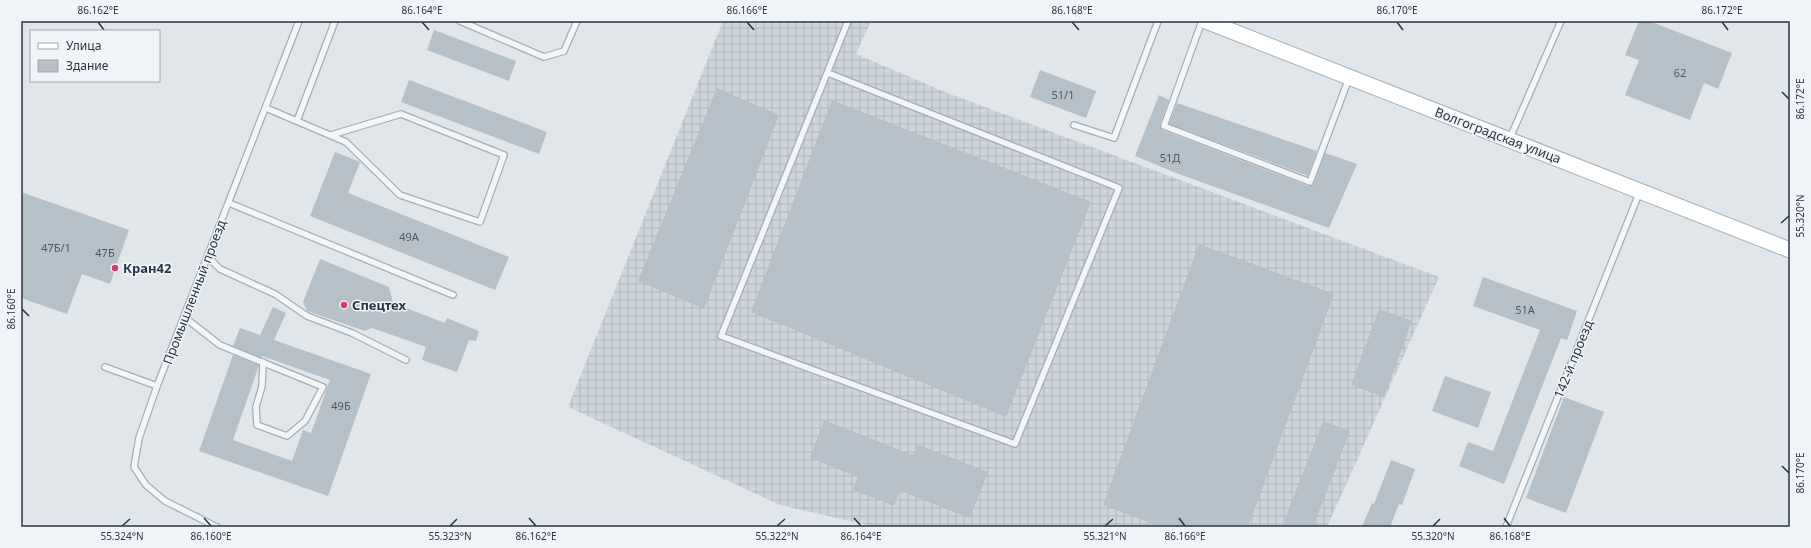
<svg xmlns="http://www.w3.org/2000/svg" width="1811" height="548" font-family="'Noto Sans',sans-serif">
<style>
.industrial{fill:url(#industrial-grid)}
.building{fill:#b6c0c9}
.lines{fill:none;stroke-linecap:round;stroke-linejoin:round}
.lane-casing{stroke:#a5aeb5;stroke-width:8}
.secondary-casing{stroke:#a5aeb5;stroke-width:17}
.lane{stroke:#f3f6f8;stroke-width:5.5}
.secondary{stroke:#fff;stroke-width:15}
.ticks{fill:none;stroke:#273644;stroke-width:1.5}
.poi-dot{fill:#dd3769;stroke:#f0f4f8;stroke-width:1.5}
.labels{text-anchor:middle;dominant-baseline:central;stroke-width:3;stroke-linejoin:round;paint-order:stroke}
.number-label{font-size:11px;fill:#4b5865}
.street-label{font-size:13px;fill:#273644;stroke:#f0f4f8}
.poi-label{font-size:13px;font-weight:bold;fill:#273644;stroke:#f0f4f8;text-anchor:start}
.neatline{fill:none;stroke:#273644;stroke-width:1.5}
.ticks-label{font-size:10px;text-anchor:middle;fill:#273644}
</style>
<defs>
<pattern id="industrial-grid" width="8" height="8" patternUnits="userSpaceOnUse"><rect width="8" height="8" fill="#ced5dd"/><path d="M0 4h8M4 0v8" fill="none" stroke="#b1b7bf"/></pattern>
</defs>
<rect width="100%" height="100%" fill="#e0e6ea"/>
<path class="industrial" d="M723,21h148l-15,33 89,38 494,185 -112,250h-451l-96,-22 -212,-98z"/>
<g class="building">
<path d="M1639,21h10l83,32 -14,36 -14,-6 -14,37 -65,-25 14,-35 -14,-5z"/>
<path d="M434,30l82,31 -7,20 -82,-31z"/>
<path d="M1040,70l56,21 -10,27 -56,-21z"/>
<path d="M409,80l138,52 -8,22 -138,-52z"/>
<path d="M717,88l62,27 -75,194 -66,-28z"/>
<path d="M1159,95l10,5 -9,25 2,5 146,56 6,-3 11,-30 32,11 -28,64 -153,-55 -41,-17z"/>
<path d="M832,100l259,102 -85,215 -255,-105z"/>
<path d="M1177,103l140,48 -9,25 -139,-52z"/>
<path d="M335,152l25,10 -12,31 161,64 -14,33 -185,-74z"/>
<path d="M21,192l108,38 -19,54 -28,-10 -15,40 -46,-16z"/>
<path d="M1199,244l135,50 -86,233h-87l-58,-22z"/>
<path d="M320,259l69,28 4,16 52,20 2,-5 32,13 -3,10 -7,-1 -12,32 -35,-12 4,-13 -54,-19 -7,3 -58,-20 -4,-9z"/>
<path d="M1483,277l94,34 -10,29 -6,-2 -57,146 -45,-18 9,-24 25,9 47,-121 -67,-24z"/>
<path d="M273,307l13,6 -12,27 97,34 -43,122 -129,-45 34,-96 26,10 -26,75 59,21 11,-31 8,3 19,-53 -68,-24v2l-29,-12 7,-18 20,7z"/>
<path d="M1379,309l33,12 -28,76 -33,-12z"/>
<path d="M1445,376l46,16 -13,36 -46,-17z"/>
<path d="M1564,397l40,15 -38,101 -40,-15z"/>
<path d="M824,420l89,35 4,-11 71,28 -18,46 -70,-27 -6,15 -41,-16 5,-13 -48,-19z"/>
<path d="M1323,421l27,10 -37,96h-31z"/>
<path d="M1391,460l24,9 -13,36 -3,-1 -9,23h-28l10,-24 2,1z"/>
</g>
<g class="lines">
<defs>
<g id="lane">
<path d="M460,21l84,36 20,-6 13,-30"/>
<path d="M1202,21l-38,105 146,56 39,-104"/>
<path d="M828,73l291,115 -104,256 -294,-108 127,-315"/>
<path d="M266,108l80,34 54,53 80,27 24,-67 -103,-41 -70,21"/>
<path d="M297,121l38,-100"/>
<path d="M1074,125l40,13 44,-117"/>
<path d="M1510,138l51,-117"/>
<path d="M229,203l224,92"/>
<path d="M208,257l12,12 55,25 32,22 45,17 54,27"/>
<path d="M184,317l36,28 103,42 -18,34 -18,15 -30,-11 -1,-18 6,-21 1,-24"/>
<path d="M105,367l52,19"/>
<path d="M217,527l-52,-26 -19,-16 -12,-18 5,-29 18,-52 142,-365"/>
<path d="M1506,527l134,-336"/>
</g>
<path id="secondary" d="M1206,21l584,229"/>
</defs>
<use href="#lane" class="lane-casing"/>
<use href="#secondary" class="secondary-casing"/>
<use href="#lane" class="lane"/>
<use href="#secondary" class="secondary"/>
</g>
<path class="ticks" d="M98,22l6,8M422,22l7,8M747,22l7,8M1072,22l7,8M1397,22l6,8M1722,22l6,8M1782,92l7,7M1781,223l8,-7M22,309l7,7M1782,466l7,7M204,518l7,8M529,518l7,8M854,518l7,8M1179,518l6,8M1504,518l6,8M122,526l8,-7M450,526l7,-7M777,526l8,-7M1105,526l8,-7M1433,526l7,-7"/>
<g class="poi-dot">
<circle cx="115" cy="268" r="4"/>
<circle cx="344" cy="305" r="4"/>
</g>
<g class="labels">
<g class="number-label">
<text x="1680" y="72">62</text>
<text x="1063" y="94">51/1</text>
<text x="1170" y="157">51Д</text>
<text x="409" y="236">49А</text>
<text x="56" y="247">47Б/1</text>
<text x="105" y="252">47Б</text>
<text x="1525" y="309">51А</text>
<text x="341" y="405">49Б</text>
</g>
<g class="street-label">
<text transform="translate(1498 135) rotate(21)">Волгоградская улица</text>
<text transform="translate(194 292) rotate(-69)">Промышленный проезд</text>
<text transform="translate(1573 359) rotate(-68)">142-й проезд</text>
</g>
<g class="poi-label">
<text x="123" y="268">Кран42</text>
<text x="352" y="305">Спецтех</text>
</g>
</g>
<rect width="1811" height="548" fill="none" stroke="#f0f4f8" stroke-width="44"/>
<rect x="30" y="30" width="130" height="52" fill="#f0f4f8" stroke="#a0a8b0"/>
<rect x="38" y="43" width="20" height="6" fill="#ffffff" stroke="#a0a8b0"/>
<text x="66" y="50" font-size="12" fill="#273644">Улица</text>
<rect x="38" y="60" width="20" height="12" fill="#b6c0c9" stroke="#a0a8b0"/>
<text x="66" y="70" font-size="12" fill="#273644">Здание</text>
<rect x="22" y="22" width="1767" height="504" class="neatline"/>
<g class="ticks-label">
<text x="98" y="14">86.162°E</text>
<text x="422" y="14">86.164°E</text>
<text x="747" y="14">86.166°E</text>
<text x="1072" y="14">86.168°E</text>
<text x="1397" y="14">86.170°E</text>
<text x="1722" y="14">86.172°E</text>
<text transform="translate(1800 99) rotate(-90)" y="4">86.172°E</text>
<text transform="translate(1800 216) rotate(-90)" y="4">55.320°N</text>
<text transform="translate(11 309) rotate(-90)" y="4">86.160°E</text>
<text transform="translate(1800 473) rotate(-90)" y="4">86.170°E</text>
<text x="122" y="540">55.324°N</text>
<text x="211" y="540">86.160°E</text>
<text x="450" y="540">55.323°N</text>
<text x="536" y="540">86.162°E</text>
<text x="777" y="540">55.322°N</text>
<text x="861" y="540">86.164°E</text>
<text x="1105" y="540">55.321°N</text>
<text x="1185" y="540">86.166°E</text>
<text x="1433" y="540">55.320°N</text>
<text x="1510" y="540">86.168°E</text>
</g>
</svg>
